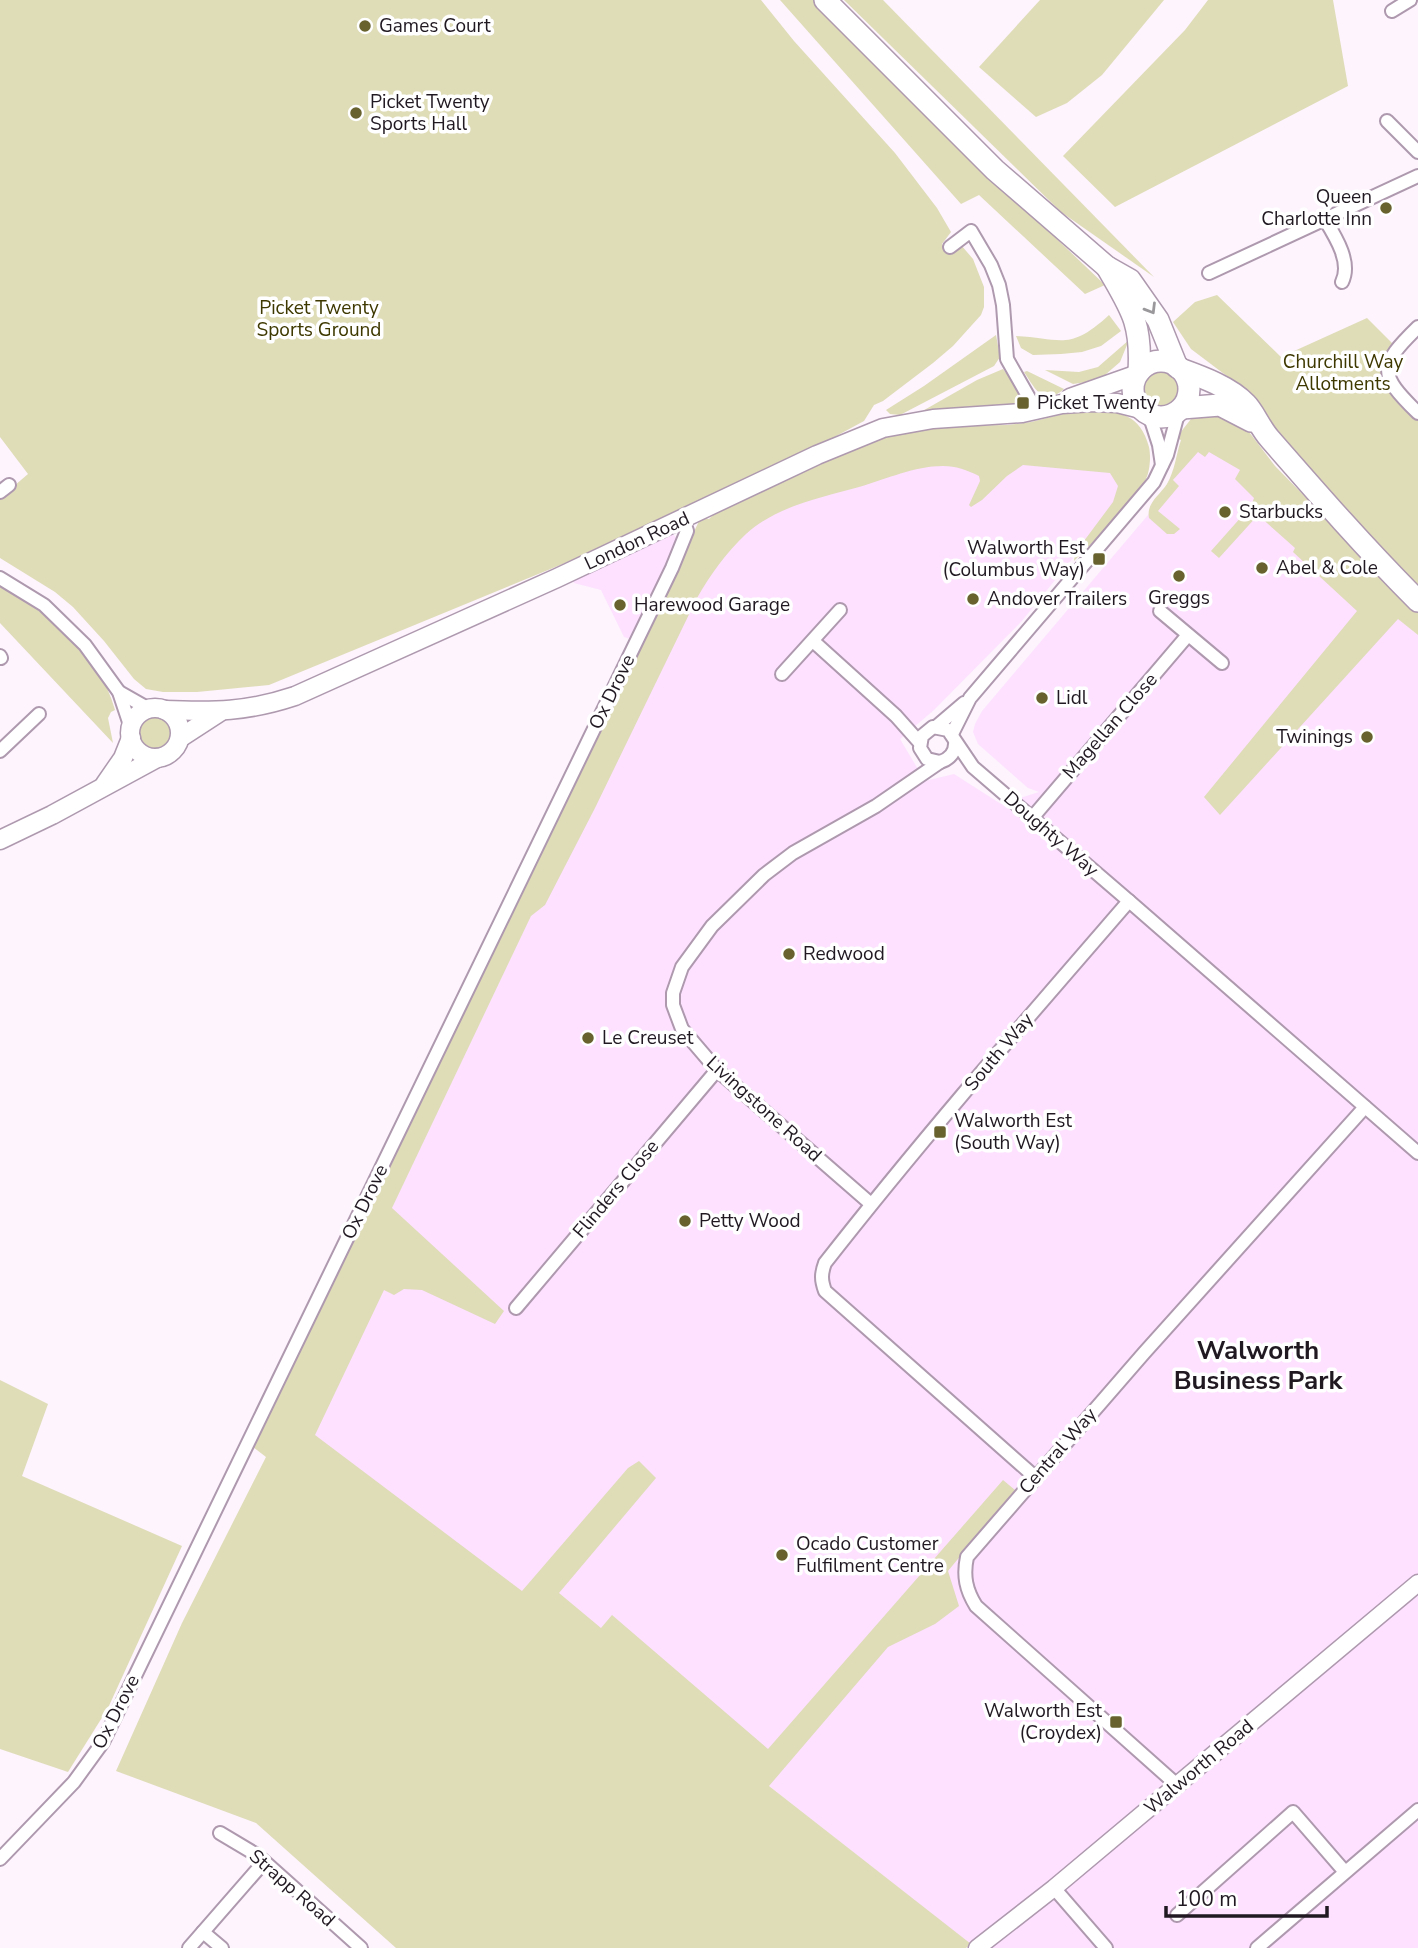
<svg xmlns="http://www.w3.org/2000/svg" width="1418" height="1948" font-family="'Nunito Sans',sans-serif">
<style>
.built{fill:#fde1ff}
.green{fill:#dfdcb8}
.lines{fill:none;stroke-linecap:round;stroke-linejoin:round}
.minor-casing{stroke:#ae99af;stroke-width:16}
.tertiary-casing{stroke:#ae99af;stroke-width:19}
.secondary-casing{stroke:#ae99af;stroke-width:21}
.primary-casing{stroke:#ae99af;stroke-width:24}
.minor{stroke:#fff;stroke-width:12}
.tertiary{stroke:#fff;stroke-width:16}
.secondary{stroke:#fff;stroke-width:18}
.primary{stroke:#fff;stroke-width:21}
.oneway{stroke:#9b989c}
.poi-dot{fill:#67622e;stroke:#fff;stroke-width:2.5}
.labels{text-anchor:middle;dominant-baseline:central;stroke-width:7;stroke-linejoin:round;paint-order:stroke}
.poi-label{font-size:19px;fill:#211922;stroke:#fff;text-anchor:start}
.park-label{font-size:19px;fill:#3e3801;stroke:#fff}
.street-label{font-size:19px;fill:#211922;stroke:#fff}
.district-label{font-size:26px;font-weight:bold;fill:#211922;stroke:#fff}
</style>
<rect width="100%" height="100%" fill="#fdf4fd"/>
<g class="built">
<path d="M989,433l124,23 18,28 -32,42 -78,96 -87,88 -34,29 25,42 29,-7 47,30 38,-12 -11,-4 -50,-44 -5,-12 2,-8 7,-13 188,-222 18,-45 27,-8 119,130 84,69v1313h-443l-206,-162 -478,-367 428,-898z"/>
<path d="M671,533l6,5 -44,102 -9,-3 -23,-47 -27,-7 -2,-4z"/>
</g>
<g class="green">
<path d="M0,0h761l33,41 101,112 42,55 14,24 -9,12 7,8 12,-7 12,14 11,28v20l-3,8 -28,31 -20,17 -50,38 -9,4 -10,16 -61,33 -199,93 -335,138 -72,7h-34l-17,-3 -12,-10 -30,-38 -31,-34 -18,-15 -55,-34v-60l28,-24 -28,-37z"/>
<path d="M780,0h33l117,118 175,167 -20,9 -106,-99 -18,9z"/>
<path d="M844,0h39l271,277 -93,-65z"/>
<path d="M1040,0h124l-62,75 -35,28 -31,14 -57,-50z"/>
<path d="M1208,0h125l15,86 -233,121 -52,-51 122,-126z"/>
<path d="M1217,295l64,62 86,-39 26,26c-25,34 2,51 25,74v217l-20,-16 -178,196 -16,-18 153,-186 -64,-59 2,-4 -37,-33 -39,43 -8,-7 40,-45 3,-8 -19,-19 5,-9 -31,-18 -4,5 -7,-5 -25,28 6,6 -21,25 22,18 -6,5h-7l-18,-16c-3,-15 11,-23 18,-34 8,-14 9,-29 14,-44l-5,-2 15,-19 21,-6 31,11 32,42 53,54 -88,-134 -49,-37 -18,-27 22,-20z"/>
<path d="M1109,315l12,16 -20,15 -19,6 -21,2 -28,1 -12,-7 -5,-12c45,2 53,16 93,-21z"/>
<path d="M996,335l4,22 -6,9 -94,49 -10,-1 -4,-4 38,-24z"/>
<path d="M1129,340l-9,22 -15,13 -12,6 -20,3 -28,-14 34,2 19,-5z"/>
<path d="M1003,369l20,26v7l-3,4 -101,7 58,-33z"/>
<circle cx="1160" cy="389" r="19"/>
<path d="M1027,371l37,18c-21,19 -29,-1 -40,-17z"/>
<path d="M1075,411c34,0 64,-4 74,36 2,9 1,24 -3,32 -16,29 -49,58 -72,82l1,-8 38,-51 5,-16 -8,-13 -87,-8 -16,11 -25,24 -11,7 -2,-2 11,-24 -1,-5c-12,-6 -23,-10 -36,-10 -29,0 -56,13 -84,21 -39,11 -82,19 -113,47 -20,19 -36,41 -49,64l-102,210 -50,97 -14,11 -139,292 112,103 -9,13 -73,-34 -18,-1 -10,6 -10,-5 -69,145 207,156 106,-123 11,-7 17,17 -97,115 42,35 11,-13 156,134 235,-269 12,10 -67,81 11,35 -24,18 -47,23 -119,139 202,158 -5,4h-570l-140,-125 -140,-52 66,-148 84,-166 -13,-10 448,-930 8,2 8,-8 17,-9 143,-65 68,-11 62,-1 24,-3z"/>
<path d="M0,585c48,29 100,68 115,125l-4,2 -3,6 5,25 -113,-120z"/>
<circle cx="155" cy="733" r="19"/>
<path d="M0,1380l48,24 -26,72 160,70 -74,162 -40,64 -68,-23z"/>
</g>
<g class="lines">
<defs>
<g id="minor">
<path d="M1392,11l18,-11"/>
<path d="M1387,121l31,31"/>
<path d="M1324,218c11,18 28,44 18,64"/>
<path d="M950,247l21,-16 20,34 8,20 4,20 4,54 29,51"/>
<path d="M1209,273l209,-97"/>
<path d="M1418,327c-40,39 -40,47 0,86"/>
<path d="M1149,414l10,31 3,20"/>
<path d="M0,492l9,-7"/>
<path d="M0,578l44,27 41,40 34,47 12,36"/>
<path d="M1160,611l62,52"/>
<path d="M813,641l83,75 24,27"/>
<path d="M0,656l1,2"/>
<path d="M782,674l58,-64"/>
<path d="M119,692l30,17"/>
<path d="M937,726l27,-23"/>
<path d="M952,734l18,-36 184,-216 13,-27 12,-45"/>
<path d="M955,741c1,11 -5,18 -15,21l-13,-3 -7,-11 2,-12 11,-9 15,3 25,37 156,134"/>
<path d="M0,751l39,-37"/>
<path d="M1032,818l156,-183"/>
<path d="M871,1204l-154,-134 -35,-41 -9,-24v-12l9,-26 30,-41 52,-51 29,-22 83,-47 64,-44"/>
<path d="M516,1308l201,-238"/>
<path d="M1035,1477l-210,-186c-4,-11 -4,-17 0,-28 97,-124 201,-243 304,-362l289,252"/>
<path d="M1177,1785l-201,-179c-10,-16 -13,-30 -9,-49l177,-204 221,-246"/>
<path d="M220,1833l37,22 104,93"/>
<path d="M0,1859l74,-77 29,-40 569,-1174 15,-37 -4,-12"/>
<path d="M1054,1888l52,60"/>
<path d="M1177,1915l116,-103 52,60"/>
<path d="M203,1932l19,16"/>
<path d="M189,1948l75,-86"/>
<path d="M1257,1948l161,-138"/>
</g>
<path id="tertiary" d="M977,1948l77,-60 364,-305"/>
<g id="secondary">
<path d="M1070,398l68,-24"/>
<circle cx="155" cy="733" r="25"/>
<path d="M164,710c50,2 83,2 131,-14l262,-118 260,-123 66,-27 50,-9 89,-6 40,-9 30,-2 25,1 24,6"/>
<path d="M180,738l40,-26"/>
<path d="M105,784l18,-26 8,-20"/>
<path d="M0,840l52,-25 105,-57"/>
</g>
<g id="primary">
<path d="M825,0l170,170 112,97 23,13 28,40 19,47"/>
<path d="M1107,267c24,42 35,55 32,105"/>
<circle cx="1161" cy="389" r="28"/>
<path d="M1180,369c22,8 50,18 66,35 8,8 14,24 24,35 48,55 96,110 148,162"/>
<path d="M1182,408l38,-3 31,16"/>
</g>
</defs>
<use href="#minor" class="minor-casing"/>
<use href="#tertiary" class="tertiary-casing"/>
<use href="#secondary" class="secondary-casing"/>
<use href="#primary" class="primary-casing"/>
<use href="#minor" class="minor"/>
<use href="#tertiary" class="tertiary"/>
<use href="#secondary" class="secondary"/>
<use href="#primary" class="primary"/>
</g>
<defs><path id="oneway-chevron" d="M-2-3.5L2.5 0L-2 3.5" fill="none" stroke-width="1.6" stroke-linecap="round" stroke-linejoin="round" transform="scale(1.75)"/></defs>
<use class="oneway" href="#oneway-chevron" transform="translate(1151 309) rotate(59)"/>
<g class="poi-dot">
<circle cx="365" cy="26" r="7"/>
<circle cx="356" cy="113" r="7"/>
<circle cx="1386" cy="208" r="7"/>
<rect x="1016" y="396" width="14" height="14" rx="3.5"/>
<circle cx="1225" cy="512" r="7"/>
<rect x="1092" y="552" width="14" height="14" rx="3.5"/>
<circle cx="1262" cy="568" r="7"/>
<circle cx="1179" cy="576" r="7"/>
<circle cx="973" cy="599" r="7"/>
<circle cx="620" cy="605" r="7"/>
<circle cx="1042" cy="698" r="7"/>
<circle cx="1367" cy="737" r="7"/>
<circle cx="789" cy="954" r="7"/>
<circle cx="588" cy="1038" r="7"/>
<rect x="933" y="1125" width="14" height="14" rx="3.5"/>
<circle cx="685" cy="1221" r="7"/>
<circle cx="782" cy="1555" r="7"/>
<rect x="1109" y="1715" width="14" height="14" rx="3.5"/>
</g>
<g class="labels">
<g class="poi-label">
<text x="379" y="26">Games Court</text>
<text x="370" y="102">Picket Twenty<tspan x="370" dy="22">Sports Hall</tspan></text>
<text x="1372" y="197" text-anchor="end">Queen<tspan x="1372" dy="22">Charlotte Inn</tspan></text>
<text x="1037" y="403">Picket Twenty</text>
<text x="1239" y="512">Starbucks</text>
<text x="1085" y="548" text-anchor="end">Walworth Est<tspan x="1085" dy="22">(Columbus Way)</tspan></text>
<text x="1276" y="568">Abel &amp; Cole</text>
<text x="1179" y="598" text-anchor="middle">Greggs</text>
<text x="987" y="599">Andover Trailers</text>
<text x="634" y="605">Harewood Garage</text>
<text x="1056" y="698">Lidl</text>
<text x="1353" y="737" text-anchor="end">Twinings</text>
<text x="803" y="954">Redwood</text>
<text x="602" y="1038">Le Creuset</text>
<text x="954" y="1121">Walworth Est<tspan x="954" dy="22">(South Way)</tspan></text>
<text x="699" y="1221">Petty Wood</text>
<text x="796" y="1544">Ocado Customer<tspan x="796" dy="22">Fulfilment Centre</tspan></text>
<text x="1102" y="1711" text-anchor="end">Walworth Est<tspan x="1102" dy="22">(Croydex)</tspan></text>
</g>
<g class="park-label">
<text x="319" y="308">Picket Twenty<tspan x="319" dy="22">Sports Ground</tspan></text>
<text x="1343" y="362">Churchill Way<tspan x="1343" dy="22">Allotments</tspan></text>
</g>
<g class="street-label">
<text transform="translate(637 541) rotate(-25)">London Road</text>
<text transform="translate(612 692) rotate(-64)">Ox Drove</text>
<text transform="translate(1110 726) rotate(-49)">Magellan Close</text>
<text transform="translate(1051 834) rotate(41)">Doughty Way</text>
<text transform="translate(999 1052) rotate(-50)">South Way</text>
<text transform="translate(764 1109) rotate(42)">Livingstone Road</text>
<text transform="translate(616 1189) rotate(-50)">Flinders Close</text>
<text transform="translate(365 1202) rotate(-64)">Ox Drove</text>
<text transform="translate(1058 1451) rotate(-49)">Central Way</text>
<text transform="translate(116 1712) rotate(-63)">Ox Drove</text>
<text transform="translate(1199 1767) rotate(-40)">Walworth Road</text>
<text transform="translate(292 1888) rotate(41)">Strapp Road</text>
</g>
<g class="district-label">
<text x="1258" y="1350">Walworth<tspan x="1258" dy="30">Business Park</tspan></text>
</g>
</g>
<path d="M1166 1906v10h161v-10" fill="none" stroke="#211922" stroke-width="3.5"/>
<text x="1176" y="1906" font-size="21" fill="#211922" stroke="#ffffff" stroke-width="5" paint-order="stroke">100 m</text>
</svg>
